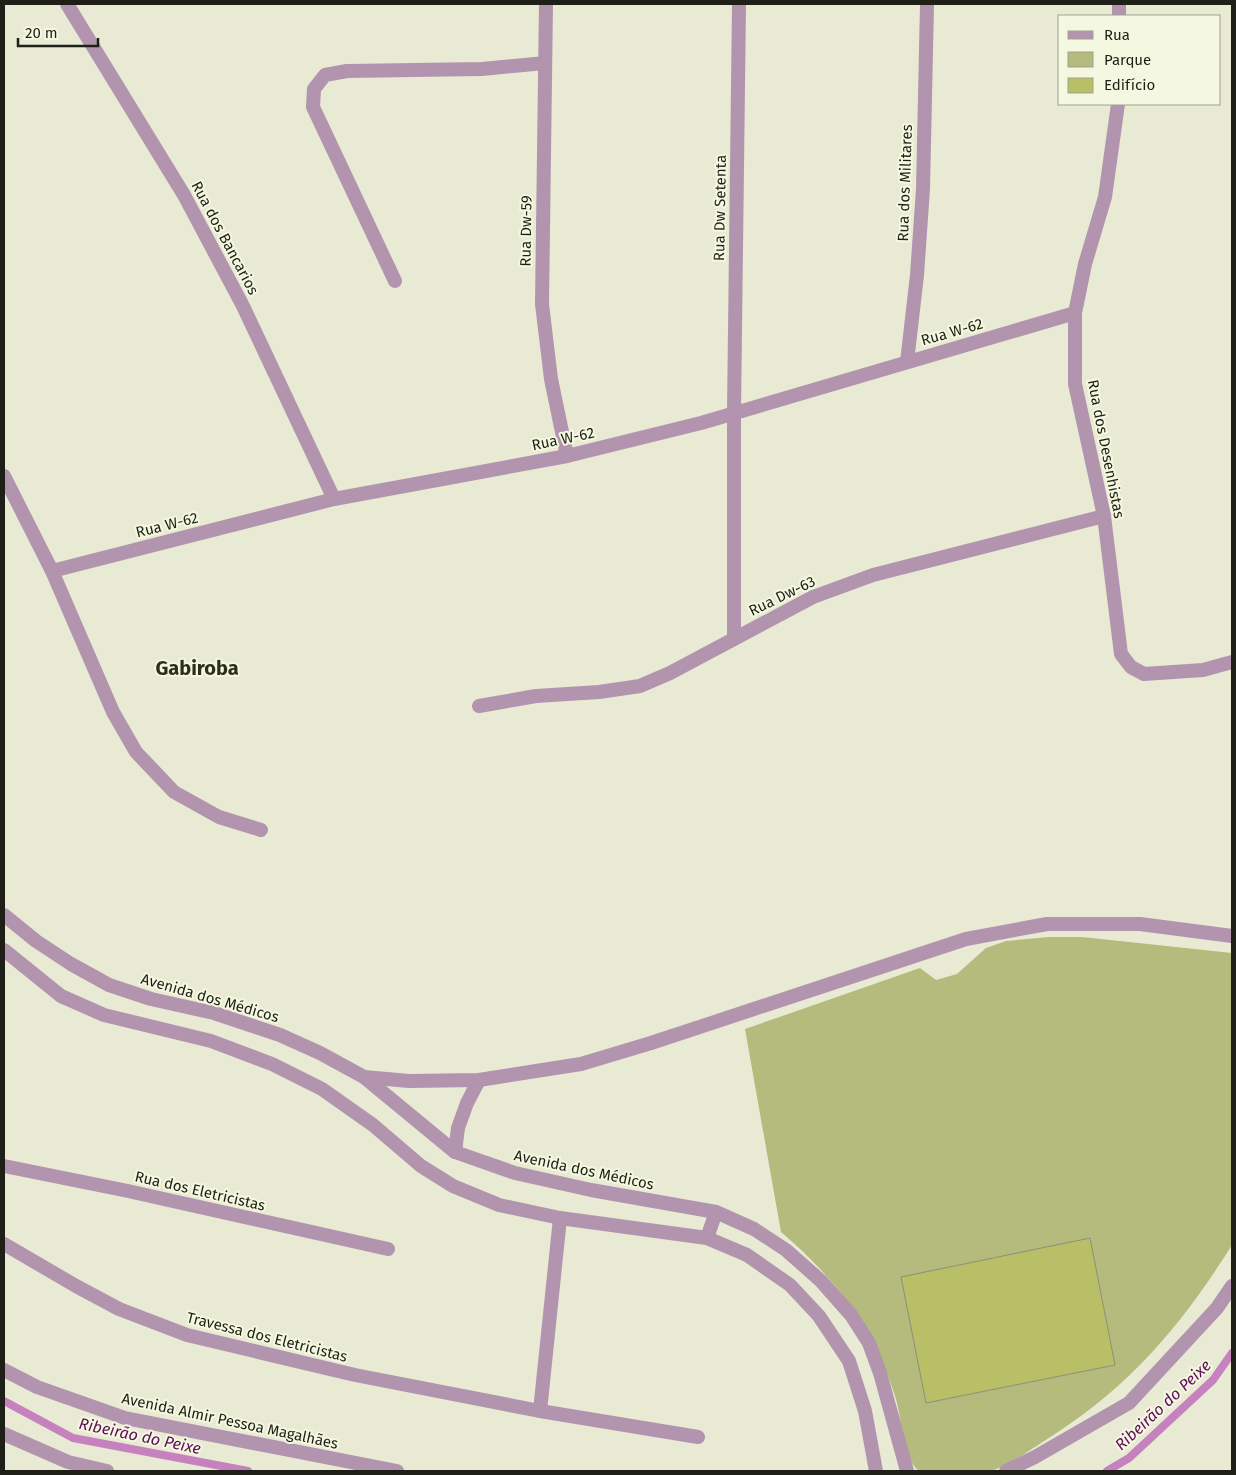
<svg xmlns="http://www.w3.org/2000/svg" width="1236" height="1475" font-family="'Fira Sans',sans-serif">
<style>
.park{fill:#b5ba7d}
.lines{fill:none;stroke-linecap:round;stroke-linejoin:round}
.stream{stroke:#c582be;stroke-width:8}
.building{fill:#b9bf66;stroke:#8d8f7a}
.minor{stroke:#b294af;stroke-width:14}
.tertiary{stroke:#b294af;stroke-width:14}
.labels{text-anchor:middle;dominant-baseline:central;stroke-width:4;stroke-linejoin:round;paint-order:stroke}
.street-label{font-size:15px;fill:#1e1f17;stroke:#f5f8e0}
.water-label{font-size:16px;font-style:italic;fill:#5e0b5a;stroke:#f5f8e0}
.district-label{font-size:20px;font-weight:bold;fill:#2d2f1c;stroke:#f5f8e0}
</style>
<rect width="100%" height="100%" fill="#e8ead3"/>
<path class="park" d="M1049,937h33l150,16v292c-53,84 -105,145 -191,198 -12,8 -36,24 -50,28 -5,2 -13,0 -19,0 -17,0 -35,0 -53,0 -17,-13 -17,-55 -24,-75 -5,-15 -11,-32 -19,-46 -23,-48 -55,-84 -95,-118l-36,-203 175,-61 16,12 21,-6 29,-26 20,-7z"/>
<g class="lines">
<g class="stream">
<path d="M4,1401l69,37 175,33"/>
<path d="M1107,1471l22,-13 84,-78 19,-27"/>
</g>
</g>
<path class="building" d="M1090,1238l25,127 -189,38 -25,-126z"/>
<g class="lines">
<g class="minor">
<path d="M67,4l117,191 59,111 91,193"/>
<path d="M546,4l-4,300 9,75 16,77"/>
<path d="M1119,16v-12"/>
<path d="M1118,104l-13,93 -20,67 -10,49v71l29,132 17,138 10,13 13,7 59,-4 29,-8"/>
<path d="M395,281l-82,-174 1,-18 11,-14 22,-4 135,-2 63,-6"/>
<path d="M907,362l10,-87 6,-86 4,-185"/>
<path d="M4,476l48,95 61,141 23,40 38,40 45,25 42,13"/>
<path d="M52,571l282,-72 233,-43 134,-33 374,-110"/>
<path d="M734,638v-226l5,-408"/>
<path d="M479,706l57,-10 63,-4 41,-6 30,-13 143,-76 60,-22 231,-59"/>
<path d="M4,915l32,26 35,23 38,21 42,14 63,14 66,22 40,18 44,24 91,75 60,21 76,17 125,22 38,17 32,21 35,31 30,34 18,28 11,30 27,98"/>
<path d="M4,950l57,46 43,19 107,26 61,23 50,25 51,36 48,41 32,20 46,19 61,13 147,20 40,17 43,30 29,31 30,45 16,50 11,60"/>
<path d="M364,1077l45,4 70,-1 102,-16 70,-21 315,-104 81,-15h93l92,12"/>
<path d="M455,1152l3,-24 9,-25 12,-23"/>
<path d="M4,1166l124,25 260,58"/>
<path d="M707,1238l9,-26"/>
<path d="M4,1244l72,42 43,23 68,26 168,40 185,36 158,26"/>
<path d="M540,1411l20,-193"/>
</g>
<g class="tertiary">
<path d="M4,1370l33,17 88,31 272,53"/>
<path d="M4,1434l64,28 39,9"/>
<path d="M1006,1471l29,-14 94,-54 88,-95 15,-22"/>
</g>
</g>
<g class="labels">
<g class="street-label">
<text transform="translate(905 183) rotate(-88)">Rua dos Militares</text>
<text transform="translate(720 208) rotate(-89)">Rua Dw Setenta</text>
<text transform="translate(526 231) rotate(-89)">Rua Dw-59</text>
<text transform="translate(225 238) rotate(62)">Rua dos Bancarios</text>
<text transform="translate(952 332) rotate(-16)">Rua W-62</text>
<text transform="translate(563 439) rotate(-12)">Rua W-62</text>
<text transform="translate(1106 449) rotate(79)">Rua dos Desenhistas</text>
<text transform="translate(167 525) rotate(-14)">Rua W-62</text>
<text transform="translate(782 596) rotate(-26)">Rua Dw-63</text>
<text transform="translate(210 998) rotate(16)">Avenida dos Médicos</text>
<text transform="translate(584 1170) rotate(12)">Avenida dos Médicos</text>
<text transform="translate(200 1191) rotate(13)">Rua dos Eletricistas</text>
<text transform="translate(267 1337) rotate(14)">Travessa dos Eletricistas</text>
<text transform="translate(230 1421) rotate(12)">Avenida Almir Pessoa Magalhães</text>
</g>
<g class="water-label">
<text transform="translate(1163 1405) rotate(-43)">Ribeirão do Peixe</text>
<text transform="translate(140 1436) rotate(12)">Ribeirão do Peixe</text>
</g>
<g class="district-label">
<text x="197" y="668">Gabiroba</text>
</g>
</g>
<rect width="1236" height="1475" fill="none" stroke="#1e1f17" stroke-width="10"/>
<rect x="1058" y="15" width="162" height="90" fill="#f5f8e0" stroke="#9fa190"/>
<rect x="1068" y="31" width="25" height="8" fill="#b294af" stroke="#9fa190"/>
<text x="1104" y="40" font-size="15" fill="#1e1f17">Rua</text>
<rect x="1068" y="52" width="25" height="15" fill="#b5ba7d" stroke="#9fa190"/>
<text x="1104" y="65" font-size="15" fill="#1e1f17">Parque</text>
<rect x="1068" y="78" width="25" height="15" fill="#b9bf66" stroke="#9fa190"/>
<text x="1104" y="90" font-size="15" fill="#1e1f17">Edifício</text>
<path d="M18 38v8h80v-8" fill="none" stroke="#1e1f17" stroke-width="2.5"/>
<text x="25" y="38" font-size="15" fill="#1e1f17" stroke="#f5f8e0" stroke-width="4" paint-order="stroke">20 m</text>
</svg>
